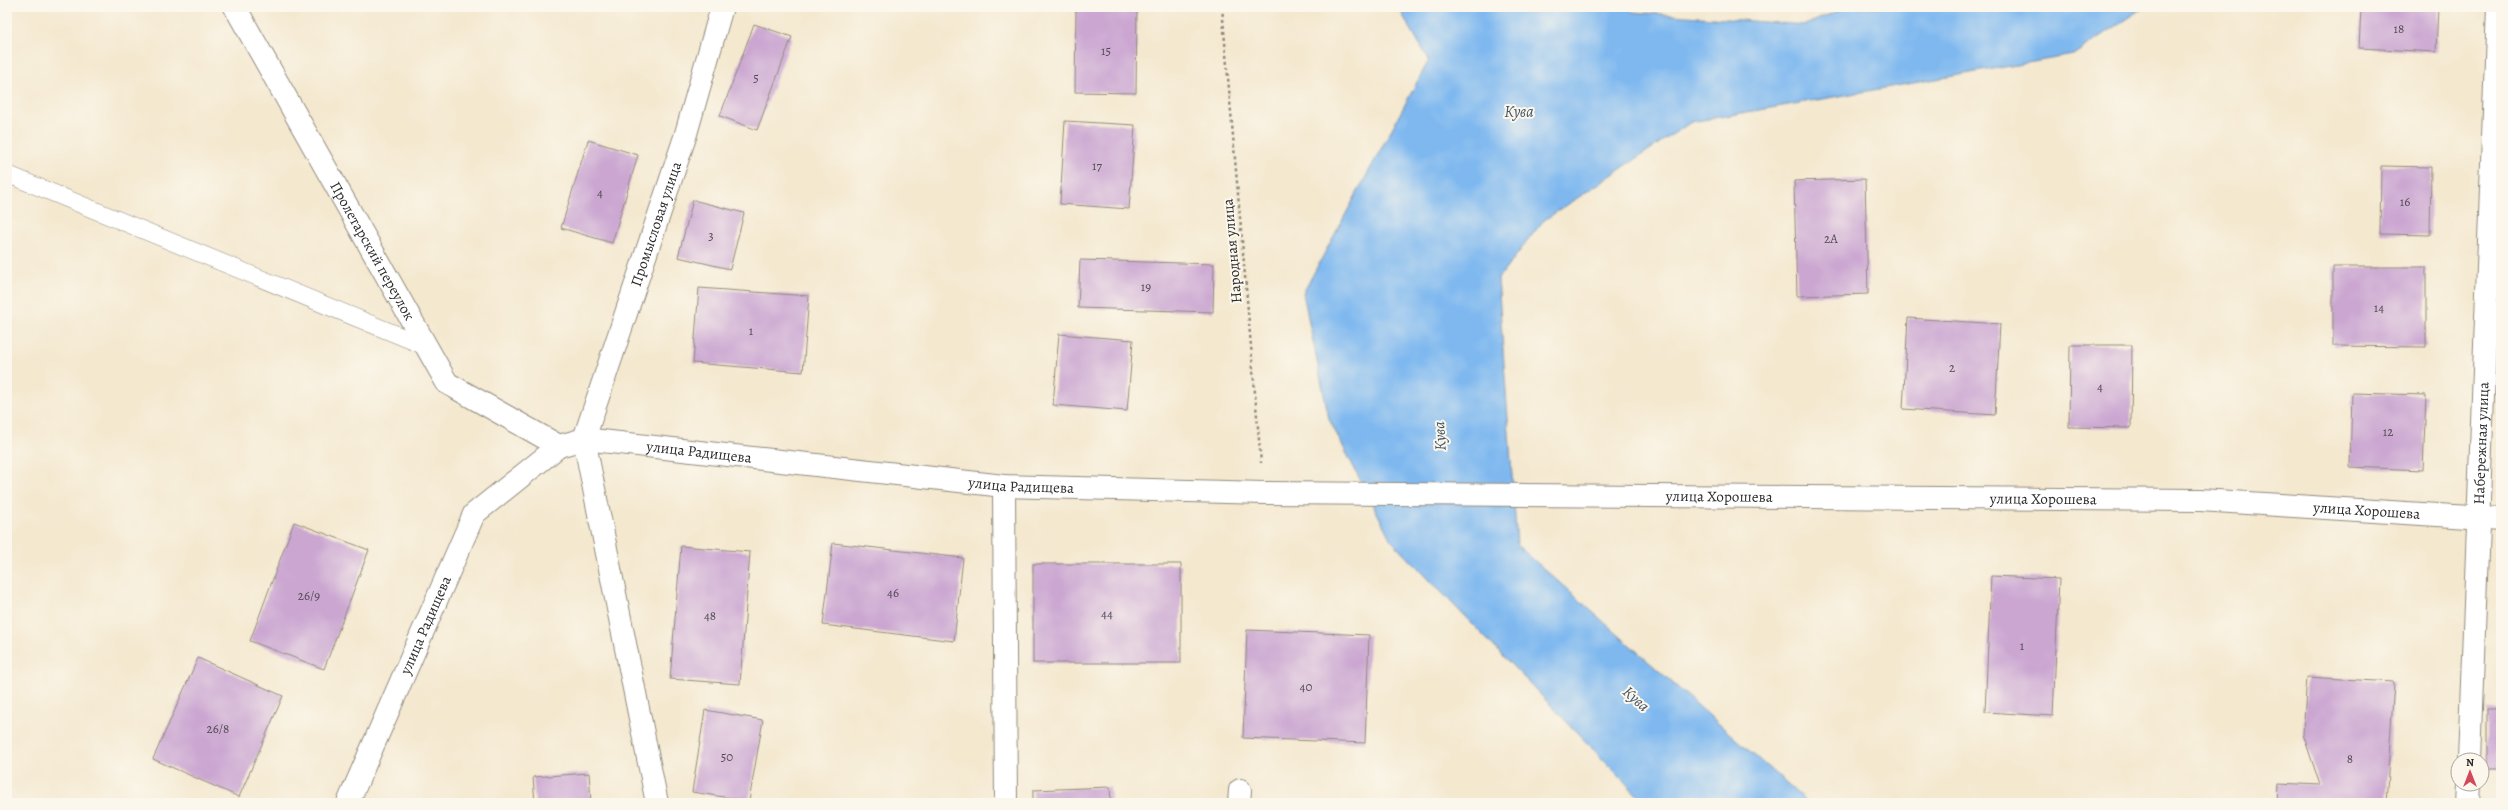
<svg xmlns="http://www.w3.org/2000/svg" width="2508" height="810" font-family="Alegreya,serif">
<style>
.water{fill:#7eb8ef;stroke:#54728d}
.building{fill:#caa6d1}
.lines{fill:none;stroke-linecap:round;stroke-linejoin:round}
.service-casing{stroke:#908a7d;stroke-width:18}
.minor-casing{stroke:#908a7d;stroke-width:24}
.tertiary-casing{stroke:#908a7d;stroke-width:24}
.path{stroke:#908a7d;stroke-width:2.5;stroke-dasharray:3 3;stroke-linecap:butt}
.service{stroke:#fff;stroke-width:17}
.minor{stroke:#fff;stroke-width:22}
.tertiary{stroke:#fff;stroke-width:22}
.labels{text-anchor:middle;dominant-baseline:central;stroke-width:4;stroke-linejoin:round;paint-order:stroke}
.number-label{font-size:13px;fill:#534a54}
.street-label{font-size:15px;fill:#2b2b2b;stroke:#fbf7ec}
.water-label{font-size:16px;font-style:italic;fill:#456;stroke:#fbf7ec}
</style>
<rect width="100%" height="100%" fill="#fbf7ec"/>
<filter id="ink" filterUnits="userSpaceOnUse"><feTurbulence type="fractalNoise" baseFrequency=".025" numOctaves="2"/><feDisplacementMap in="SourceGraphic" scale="8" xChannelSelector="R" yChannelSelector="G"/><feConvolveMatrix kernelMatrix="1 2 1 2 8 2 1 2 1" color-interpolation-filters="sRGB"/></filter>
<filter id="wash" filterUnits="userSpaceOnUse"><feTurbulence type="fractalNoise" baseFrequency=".012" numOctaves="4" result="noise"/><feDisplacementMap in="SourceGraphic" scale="16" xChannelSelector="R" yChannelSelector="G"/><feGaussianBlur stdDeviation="0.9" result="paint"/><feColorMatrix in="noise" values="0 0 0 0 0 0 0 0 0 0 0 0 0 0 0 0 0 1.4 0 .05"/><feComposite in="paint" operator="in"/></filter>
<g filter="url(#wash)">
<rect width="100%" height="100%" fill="#f4e8cf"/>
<path class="water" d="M1398,7h230l5,5 172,13 42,-18h298l-72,48 -382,67 -148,99 -45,58 19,266 291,258h-163l-254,-263 -62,-121 -26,-126 126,-233z"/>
<g id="blocks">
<g class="building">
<path d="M1076,7h61l-1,86 -61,-1z"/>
<path d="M2361,7h77l-2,45 -77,-4z"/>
<path d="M754,24l38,13 -35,93 -37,-14z"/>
<path d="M1065,121l70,4 -6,84 -69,-5z"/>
<path d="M588,140l50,15 -26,88 -51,-15z"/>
<path d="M2381,166l50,1 -1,68 -50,-1z"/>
<path d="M1865,179l3,115 -71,2 -3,-115z"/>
<path d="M693,200l51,13 -14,56 -52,-12z"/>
<path d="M1080,260l134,4 -1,48 -135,-4z"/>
<path d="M2333,267h93v80l-93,-1z"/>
<path d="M699,288l110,8 -6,76 -110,-9z"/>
<path d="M1908,318l92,6 -5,91 -92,-6z"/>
<path d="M1059,334l74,6 -6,71 -74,-6z"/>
<path d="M2070,345h62l-1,83 -62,-1z"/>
<path d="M2352,393l74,2 -3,75 -73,-3z"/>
<path d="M294,522l75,28 -45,119 -74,-28z"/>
<path d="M833,543l130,15 -9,83 -131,-16z"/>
<path d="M681,546l69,6 -10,132 -70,-5z"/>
<rect x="1033" y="564" width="148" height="99"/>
<path d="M1991,576l68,3 -6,137 -68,-4z"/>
<path d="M1247,630l122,5 -4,108 -122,-5z"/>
<path d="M198,658l85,38 -44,101 -86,-38z"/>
<path d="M2307,677l87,5 -8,121h-109l1,-20 42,2 -17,-51z"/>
<rect x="2487" y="709" width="14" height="59"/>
<path d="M705,710l58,10 -14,81 -57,-9z"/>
<path d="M589,773l2,30h-56l-2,-26z"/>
<path d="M1110,787l1,16h-78v-13z"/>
<path d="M154,799l9,4h-11z"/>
</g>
</g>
</g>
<g filter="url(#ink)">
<use href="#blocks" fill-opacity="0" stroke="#908a7d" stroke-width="1"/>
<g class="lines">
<defs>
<path id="service" d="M7,174l420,173"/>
<g id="minor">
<path d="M1004,486l2,317"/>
<path id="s1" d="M2469,760l29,-753"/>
<path id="s2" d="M348,803l126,-289 85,-68"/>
<path id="s3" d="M657,803l-73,-364 101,-302 37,-130"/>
<path d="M1239,803l1,-13"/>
<path d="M2468,803l1,-19"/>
</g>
<g id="tertiary">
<path id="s4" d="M235,7l212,376 112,63 25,-7 420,47 260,7 936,7 301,19"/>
</g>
</defs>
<use href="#service" class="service-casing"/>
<use href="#minor" class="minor-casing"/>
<use href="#tertiary" class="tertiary-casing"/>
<path class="path" d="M1222,7l39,456"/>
<use href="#service" class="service"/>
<use href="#minor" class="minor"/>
<use href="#tertiary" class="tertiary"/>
</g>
</g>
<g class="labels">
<g class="number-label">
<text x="2399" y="28">18</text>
<text x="1106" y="50">15</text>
<text x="756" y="77">5</text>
<text x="1097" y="165">17</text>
<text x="600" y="192">4</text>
<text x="2405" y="201">16</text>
<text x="711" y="235">3</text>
<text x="1831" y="238">2А</text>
<text x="1146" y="286">19</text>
<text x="2379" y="307">14</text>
<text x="751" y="330">1</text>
<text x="1952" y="367">2</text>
<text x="2100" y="386">4</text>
<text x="2388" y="431">12</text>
<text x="893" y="592">46</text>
<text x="309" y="595">26/9</text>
<text x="1107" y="613">44</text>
<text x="710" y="615">48</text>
<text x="2022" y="645">1</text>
<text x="1306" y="686">40</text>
<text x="218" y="728">26/8</text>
<text x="727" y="756">50</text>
<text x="2350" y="758">8</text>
</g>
<g class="street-label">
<text stroke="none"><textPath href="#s3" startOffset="598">Промысловая улица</textPath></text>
<text stroke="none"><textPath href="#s4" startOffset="280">Пролетарский переулок</textPath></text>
<text transform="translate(1232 251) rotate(-95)">Народная улица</text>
<text stroke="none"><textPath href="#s1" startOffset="317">Набережная улица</textPath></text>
<text stroke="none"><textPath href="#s4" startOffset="702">улица Радищева</textPath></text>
<text stroke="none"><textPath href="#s4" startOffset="1026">улица Радищева</textPath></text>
<text stroke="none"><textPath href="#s4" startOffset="1724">улица Хорошева</textPath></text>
<text stroke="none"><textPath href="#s4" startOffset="2048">улица Хорошева</textPath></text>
<text stroke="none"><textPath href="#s4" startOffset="2372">улица Хорошева</textPath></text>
<text stroke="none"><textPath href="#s2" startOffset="194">улица Радищева</textPath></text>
</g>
<g class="water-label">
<text x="1519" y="112">Кува</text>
<text transform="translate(1440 436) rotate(-93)">Кува</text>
<text transform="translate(1636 699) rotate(42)">Кува</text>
</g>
</g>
<rect width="2508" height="810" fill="none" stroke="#fbf7ec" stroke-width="24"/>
<g transform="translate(2470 772)"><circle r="19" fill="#fbf7ec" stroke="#a8a59f"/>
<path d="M0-3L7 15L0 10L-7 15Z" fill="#d1495b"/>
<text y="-6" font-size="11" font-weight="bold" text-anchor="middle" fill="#2b2b2b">N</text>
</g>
</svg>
